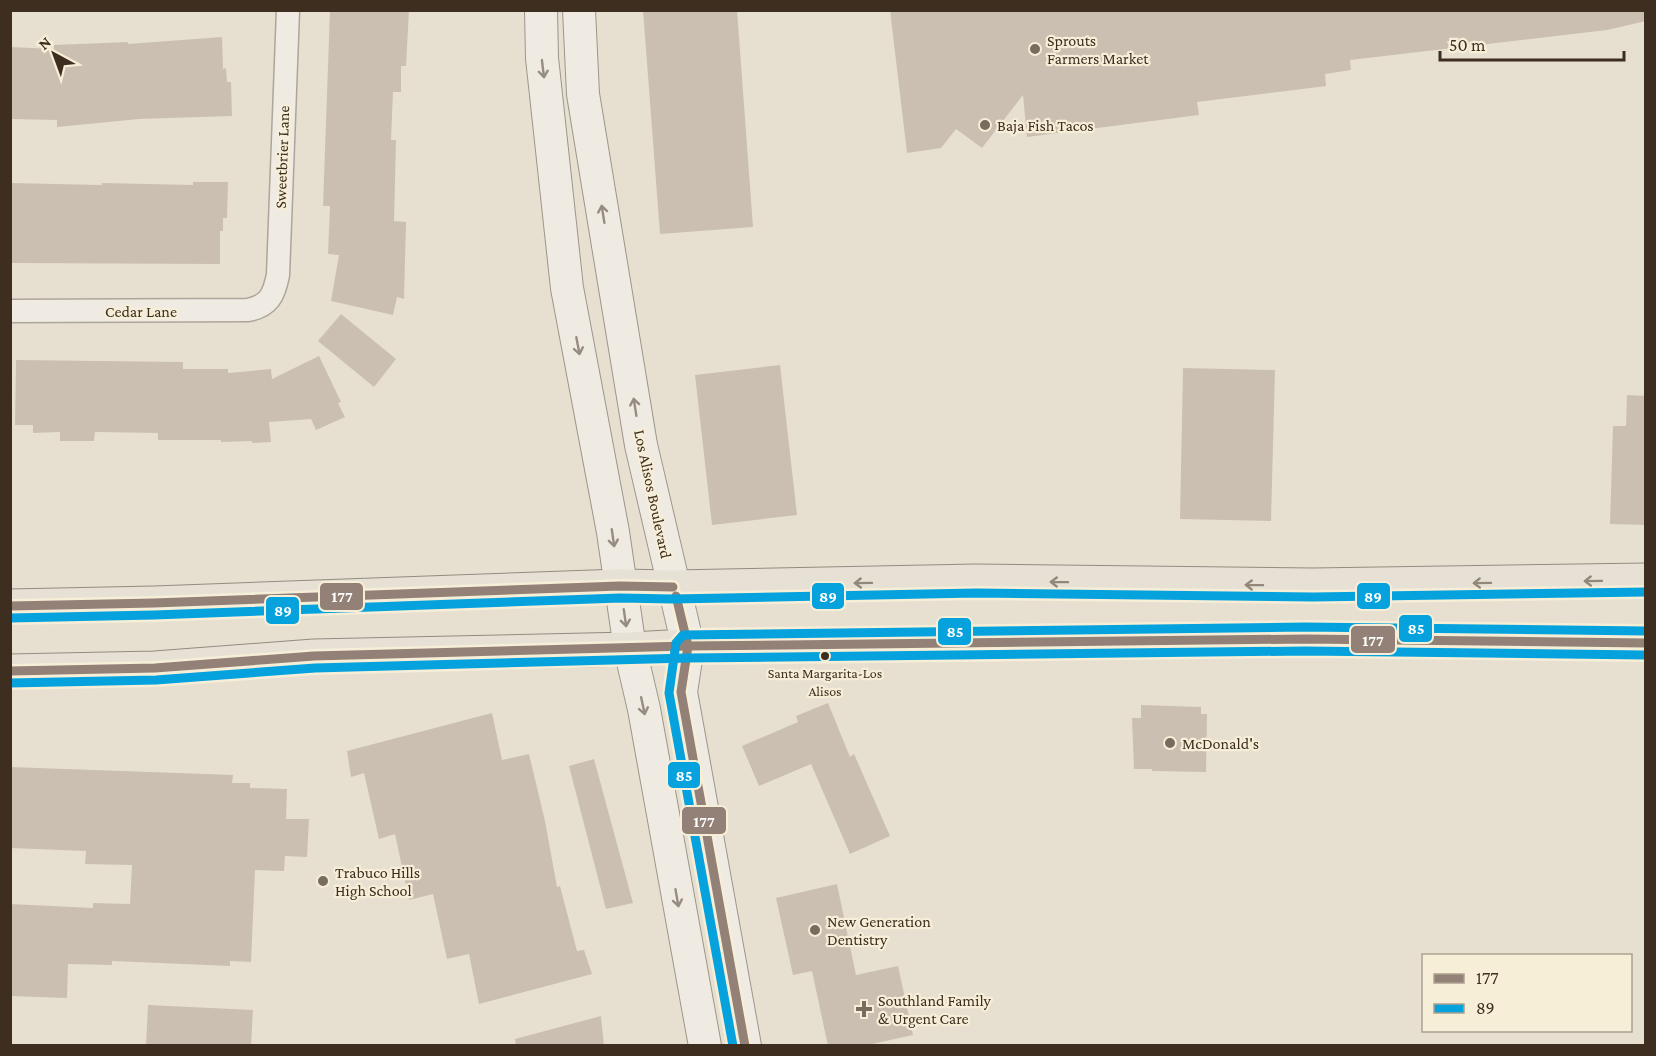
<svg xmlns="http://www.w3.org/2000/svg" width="1656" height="1056" font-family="'Crimson Pro',serif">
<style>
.building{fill:#cbbfb2}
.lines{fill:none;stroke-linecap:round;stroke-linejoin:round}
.street-casing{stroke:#ada599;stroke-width:25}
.secondary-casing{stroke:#9c958a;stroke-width:34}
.primary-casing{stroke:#928b80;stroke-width:35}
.street{stroke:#efebe3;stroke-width:22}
.secondary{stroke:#efebe3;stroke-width:32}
.primary{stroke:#e6e1d4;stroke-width:33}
.bus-1-casing{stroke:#f7eed8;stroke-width:14}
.bus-2-casing{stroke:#f7eed8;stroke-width:14}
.bus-3-casing{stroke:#f7eed8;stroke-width:14}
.bus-1{stroke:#938177;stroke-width:9}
.bus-2{stroke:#06a2dd;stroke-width:9}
.bus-3{stroke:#06a2dd;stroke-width:9}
.oneway{stroke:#968c82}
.oneway2{stroke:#92887a}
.poi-dot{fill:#786c5e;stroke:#f7eed8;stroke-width:2}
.bus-dot{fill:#3d2e20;stroke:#f7eed8;stroke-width:2}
.labels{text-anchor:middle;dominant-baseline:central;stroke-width:4.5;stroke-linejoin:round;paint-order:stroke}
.bus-label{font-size:14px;fill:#3d2e20;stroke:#f7eed8}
.poi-label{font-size:16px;fill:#3d2e20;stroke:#f7eed8;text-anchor:start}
.street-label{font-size:16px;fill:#3d2e20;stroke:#f7eed8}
.line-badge{stroke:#f7eed8;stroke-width:2}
.badge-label{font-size:16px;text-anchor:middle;font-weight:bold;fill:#fff}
</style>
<rect width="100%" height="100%" fill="#e7e0d1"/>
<g class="building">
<path d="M330,10h79l-3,56h-5v26h-8l-2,48h5l-2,81 12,1 -2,77 -7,-2 -4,18 -62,-14 8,-46 -11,-1 2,-48h-7z"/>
<path d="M643,10h94l16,217 -93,7z"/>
<path d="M890,10h756v11l-39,9 -257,30 1,10 -26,4 1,12 -129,16 2,13 -172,22 -4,-42 -41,53 -26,-19 -15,19 -34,5z"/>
<path d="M222,37l1,32 3,-1 1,14h4l1,34 -93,3 -82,8v-7l-47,-1v-72l44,2v-4l74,-3v2z"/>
<path d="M193,182h35l-1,36h-4v13h-3v33l-210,-1v-80l92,2v-2l91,2z"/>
<path d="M341,314l55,45 -22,28 -56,-46z"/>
<path d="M319,356l22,46 -3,1 7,14 -29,13 -5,-11 -42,3 2,20 -19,1v-2l-31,1v-2h-63v-7l-63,-1 -1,9h-34v-9l-27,1v-8h-18l1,-65 167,2v7h45v4l43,-4 1,10z"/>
<path d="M780,365l17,150 -85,10 -17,-150z"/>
<path d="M1183,368l92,2 -4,151 -91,-2z"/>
<path d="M1627,395l19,1v129l-36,-1 3,-98h13z"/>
<path d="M828,703l22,54 4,-3 36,82 -40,18 -39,-90 -52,22 -17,-40 56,-24 -2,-6z"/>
<path d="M1141,705l60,2v7h6l-1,58 -54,-1v-2h-18l-2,-51h9z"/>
<path d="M492,713l10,47 27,-6 16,67 12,66 3,-1 17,65 7,-1 8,24 -113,30 -10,-50 -22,5 -14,-65 -24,6 -14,-66 -16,5 -15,-66 -13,4 -4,-26z"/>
<path d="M594,759l39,144 -27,6 -37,-143z"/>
<path d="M10,767l223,8 -1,8h18v5l37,1 -1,30h23l-2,38 -22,-1 -1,15 -29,-1 -4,92 -21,-1v5l-118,-5v4l-44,-1 -1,34 -57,-2v-92l83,4v-5l37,1 2,-39 -47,-1 1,-13 -76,-3z"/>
<path d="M837,884l19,91 42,-9 15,69 -50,11h-35l-16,-75 -19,4 -17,-77z"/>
<path d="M148,1005l105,5 -2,36h-105z"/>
<path d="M601,1016l3,30h-88l-1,-7z"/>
</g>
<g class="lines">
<defs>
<path id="street" d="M10,311l238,-1c21,-4 26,-15 30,-35l10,-265"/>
<g id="secondary">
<path d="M541,10l1,48 25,230 46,244 17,117 14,60 61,337"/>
<path d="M579,10l4,84 58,351 47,201 -7,46 64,354"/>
</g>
<g id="primary">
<path d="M10,606l144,-3 466,-17 53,1 303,-6 337,4 333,-5"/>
<path d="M10,671l145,-3 159,-12 316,-7 58,-3 617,-7 341,4"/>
</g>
</defs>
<use href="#street" class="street-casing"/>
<use href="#secondary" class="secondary-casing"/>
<use href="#primary" class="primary-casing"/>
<use href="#street" class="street"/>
<use href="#secondary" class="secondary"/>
<use href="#primary" class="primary"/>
<defs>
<g id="bus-1">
<path d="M676,596l12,50 -7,46 64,354"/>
<path d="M10,606l144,-3 466,-17 53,1"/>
<path d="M10,671l145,-3 159,-12 374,-10 617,-7 341,4"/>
</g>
<g id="bus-2">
<path d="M10,618l144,-3 466,-17 53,1 303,-6 337,4 333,-5"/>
<path d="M10,683l146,-3 159,-12 373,-10 617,-7 341,4"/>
</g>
<path id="bus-3" d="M733,1046l-64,-353 7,-50 7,-8 622,-8 341,4"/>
</defs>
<use href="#bus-1" class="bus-1-casing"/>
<use href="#bus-2" class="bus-2-casing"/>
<use href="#bus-3" class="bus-3-casing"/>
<use href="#bus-1" class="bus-1"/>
<use href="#bus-2" class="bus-2"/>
<use href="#bus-3" class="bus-3"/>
</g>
<defs><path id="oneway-shaft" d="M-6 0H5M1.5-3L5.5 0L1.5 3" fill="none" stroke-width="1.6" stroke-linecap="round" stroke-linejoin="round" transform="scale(1.5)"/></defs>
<g class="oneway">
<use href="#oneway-shaft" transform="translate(543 69) rotate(83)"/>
<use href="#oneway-shaft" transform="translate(603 214) rotate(-99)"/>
<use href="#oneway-shaft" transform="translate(578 346) rotate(79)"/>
<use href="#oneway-shaft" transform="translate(635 407) rotate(-99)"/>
<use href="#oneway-shaft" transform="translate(613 538) rotate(82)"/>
<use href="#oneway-shaft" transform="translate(625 618) rotate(82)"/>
<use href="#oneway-shaft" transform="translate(643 706) rotate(78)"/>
<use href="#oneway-shaft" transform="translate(677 898) rotate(80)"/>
</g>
<g class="oneway2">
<use href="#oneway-shaft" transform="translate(1593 581) rotate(179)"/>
<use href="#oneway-shaft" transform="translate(1059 582) rotate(-179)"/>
<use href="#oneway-shaft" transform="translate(863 583) rotate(179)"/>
<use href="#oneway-shaft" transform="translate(1482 583) rotate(179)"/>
<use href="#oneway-shaft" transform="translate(1254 585) rotate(-179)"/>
</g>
<g class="poi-dot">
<circle cx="1035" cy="49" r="6"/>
<circle cx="985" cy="125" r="6"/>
<circle cx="1170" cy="743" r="6"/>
<circle cx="323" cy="881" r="6"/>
<circle cx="815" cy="930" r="6"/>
<path d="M861 1000h6v6h6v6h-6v6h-6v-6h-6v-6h6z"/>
</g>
<circle class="bus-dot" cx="825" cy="656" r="5"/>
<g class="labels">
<g class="bus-label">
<text x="825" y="673">Santa Margarita-Los<tspan x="825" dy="18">Alisos</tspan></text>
</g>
<g class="poi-label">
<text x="1047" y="40">Sprouts<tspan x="1047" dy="18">Farmers Market</tspan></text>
<text x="997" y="125">Baja Fish Tacos</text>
<text x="1182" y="743">McDonald's</text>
<text x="335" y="872">Trabuco Hills<tspan x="335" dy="18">High School</tspan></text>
<text x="827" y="921">New Generation<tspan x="827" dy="18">Dentistry</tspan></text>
<text x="878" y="1000">Southland Family<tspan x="878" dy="18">&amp; Urgent Care</tspan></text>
</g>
<g class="street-label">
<text transform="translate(282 157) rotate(-88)">Sweetbrier Lane</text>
<text x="141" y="311">Cedar Lane</text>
<text transform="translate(653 494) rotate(78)">Los Alisos Boulevard</text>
</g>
</g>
<g class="line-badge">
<rect x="811" y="582" width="34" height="28" rx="6" fill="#06a2dd"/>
<rect x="1356" y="582" width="35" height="28" rx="6" fill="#06a2dd"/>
<rect x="319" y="582" width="45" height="29" rx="6" fill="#938177"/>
<rect x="265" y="596" width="35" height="29" rx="6" fill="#06a2dd"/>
<rect x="1398" y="614" width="35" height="29" rx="6" fill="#06a2dd"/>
<rect x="937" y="617" width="35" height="29" rx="6" fill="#06a2dd"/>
<rect x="1350" y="625" width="46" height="29" rx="6" fill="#938177"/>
<rect x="667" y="761" width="34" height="28" rx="6" fill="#06a2dd"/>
<rect x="681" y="806" width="46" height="29" rx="6" fill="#938177"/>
</g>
<g class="badge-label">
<text x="828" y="602">89</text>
<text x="1373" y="602">89</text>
<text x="342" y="602">177</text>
<text x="283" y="616">89</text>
<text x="1416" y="634">85</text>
<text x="955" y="637">85</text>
<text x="1373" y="646">177</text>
<text x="684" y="781">85</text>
<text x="704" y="827">177</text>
</g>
<rect width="1656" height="1056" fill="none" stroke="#3d2e20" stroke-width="24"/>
<rect x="1422" y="954" width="210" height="78" fill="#f7eed8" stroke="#ada18e" stroke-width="1.5"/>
<rect x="1434" y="974" width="30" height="9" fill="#938177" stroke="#ada18e" stroke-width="1.5"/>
<text x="1476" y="984" font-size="18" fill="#3d2e20">177</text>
<rect x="1434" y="1004" width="30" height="9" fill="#06a2dd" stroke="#ada18e" stroke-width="1.5"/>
<text x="1476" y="1014" font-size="18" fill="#3d2e20">89</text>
<g transform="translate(54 54) rotate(319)" stroke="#f7eed8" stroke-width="4.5" paint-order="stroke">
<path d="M0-4.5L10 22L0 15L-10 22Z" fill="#3d2e20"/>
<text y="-9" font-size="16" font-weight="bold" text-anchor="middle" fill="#3d2e20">N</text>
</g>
<path d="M1440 51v9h184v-9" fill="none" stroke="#3d2e20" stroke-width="3"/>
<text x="1449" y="51" font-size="18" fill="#3d2e20" stroke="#f7eed8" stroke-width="4.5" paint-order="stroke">50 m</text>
</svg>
